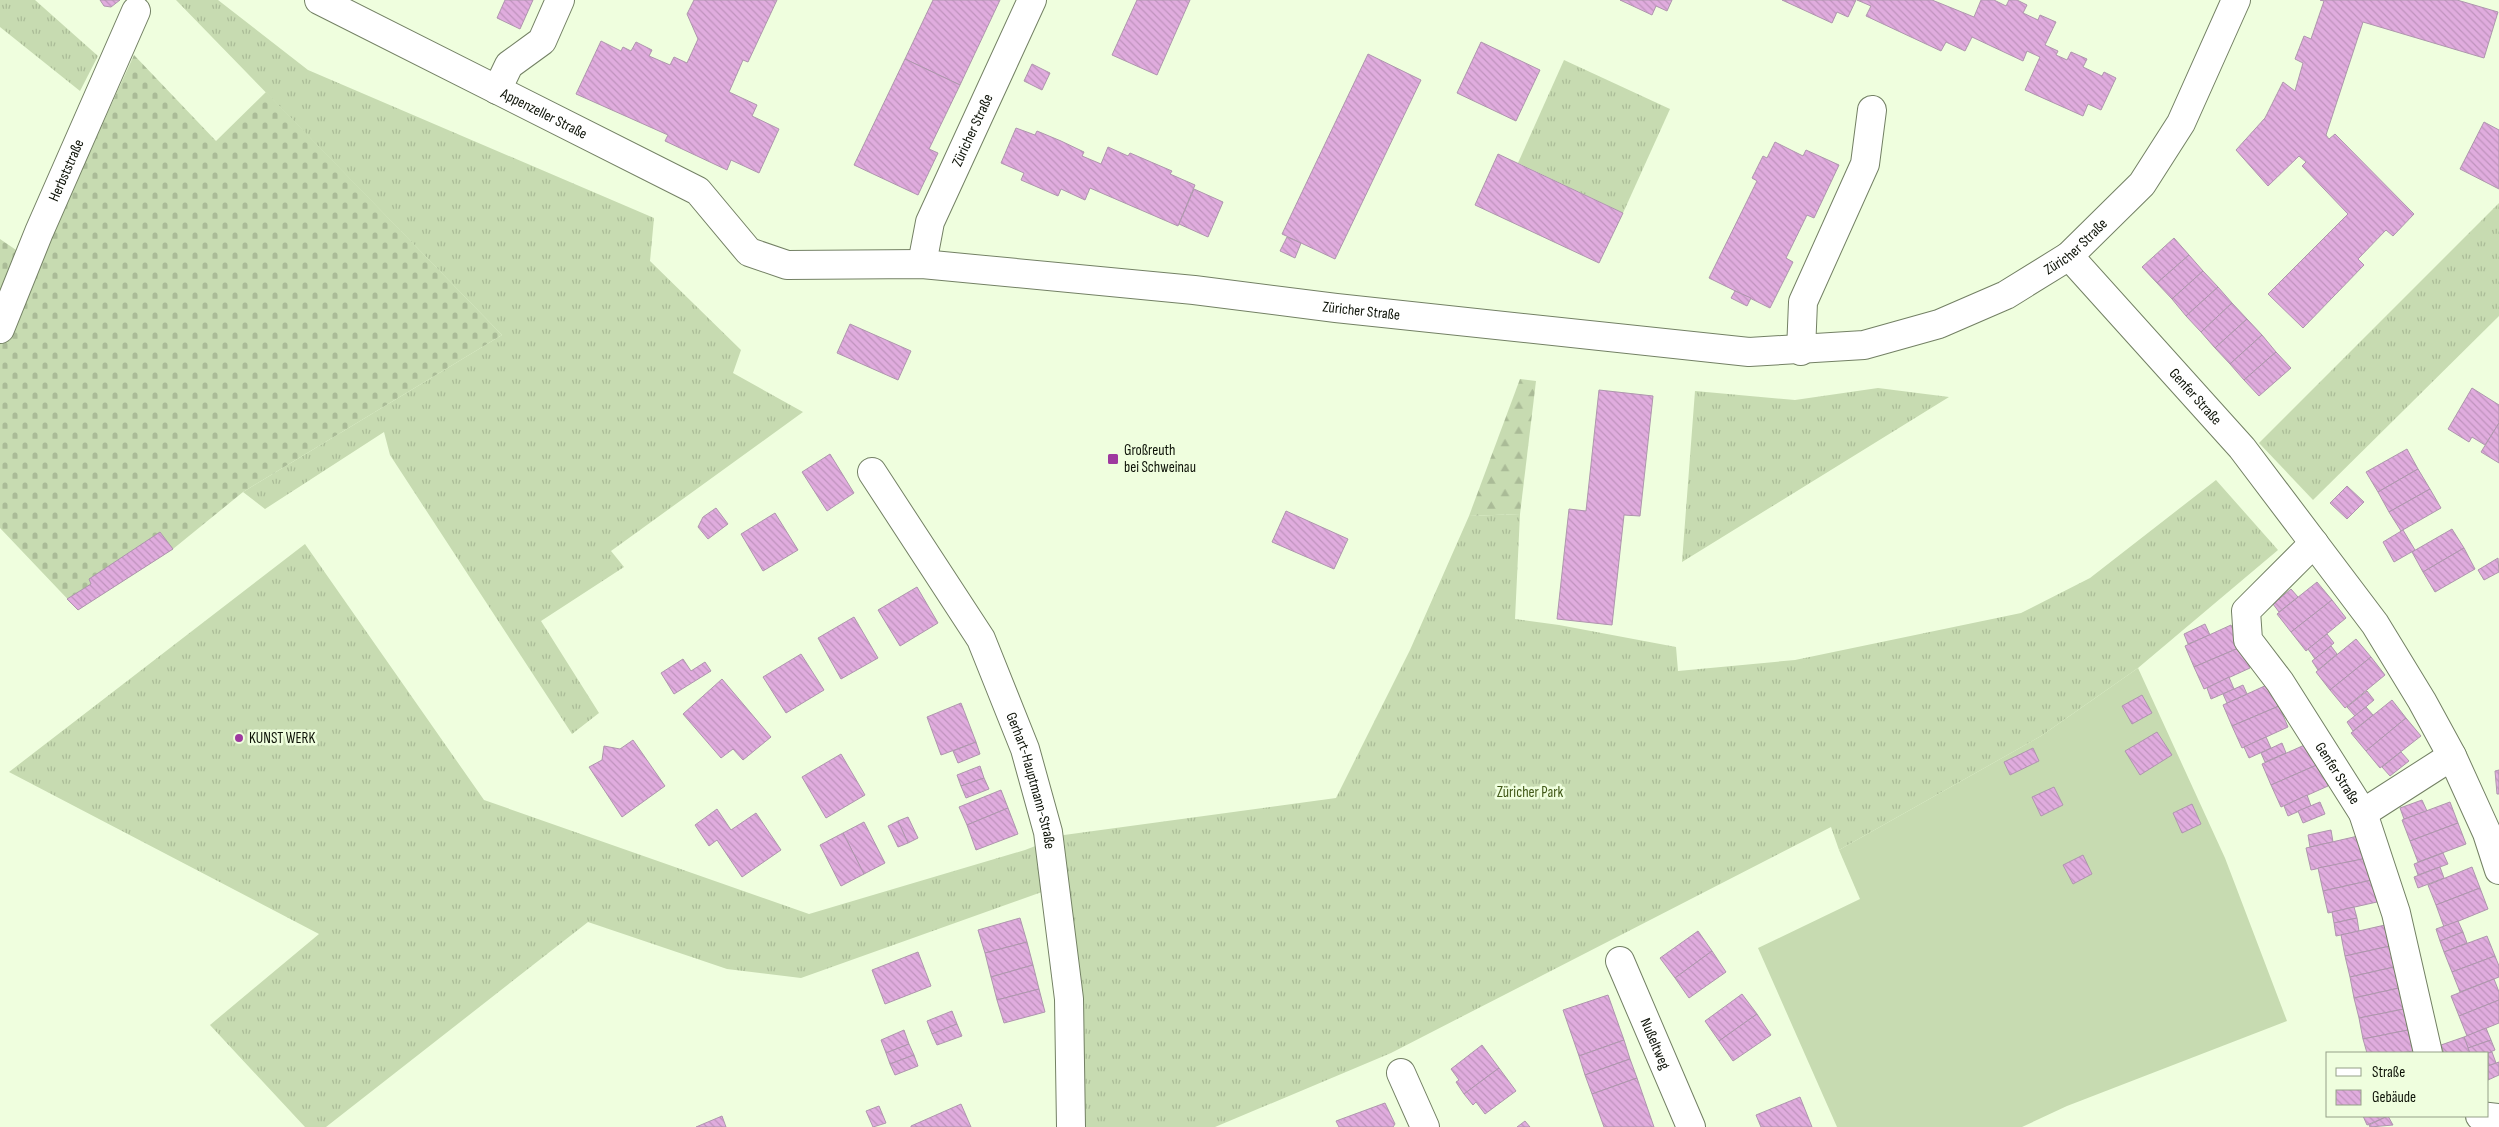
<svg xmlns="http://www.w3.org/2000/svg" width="2499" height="1127" font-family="'Sofia Sans Condensed',sans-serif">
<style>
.grass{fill:url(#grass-tufts)}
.forest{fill:url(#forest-firs)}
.cemetery{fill:url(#cemetery-stones)}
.garden{fill:#c7dbb1}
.building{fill:url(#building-back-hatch);stroke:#ae96ad}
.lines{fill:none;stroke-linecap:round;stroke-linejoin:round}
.minor-casing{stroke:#738064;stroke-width:30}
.minor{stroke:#fff;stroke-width:28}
.poi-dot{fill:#9e399f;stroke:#effede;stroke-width:2}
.labels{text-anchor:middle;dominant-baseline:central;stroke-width:5;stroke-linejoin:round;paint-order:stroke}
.street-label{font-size:15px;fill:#0d1207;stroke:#effede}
.poi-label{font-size:15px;fill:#0d1207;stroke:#effede;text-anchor:start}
.park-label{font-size:15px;fill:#405817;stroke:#effede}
</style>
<defs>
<pattern id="grass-tufts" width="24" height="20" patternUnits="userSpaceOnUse" patternTransform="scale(1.25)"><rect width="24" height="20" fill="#c7dbb1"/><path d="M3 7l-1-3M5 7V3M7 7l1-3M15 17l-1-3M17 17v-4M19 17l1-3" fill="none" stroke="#aabb97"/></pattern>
<pattern id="forest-firs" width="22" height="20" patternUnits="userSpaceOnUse" patternTransform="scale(1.25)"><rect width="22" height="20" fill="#c7dbb1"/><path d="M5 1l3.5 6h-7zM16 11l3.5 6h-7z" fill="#aabb97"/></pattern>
<pattern id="cemetery-stones" width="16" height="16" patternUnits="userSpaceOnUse" patternTransform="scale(1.25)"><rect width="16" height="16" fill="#c7dbb1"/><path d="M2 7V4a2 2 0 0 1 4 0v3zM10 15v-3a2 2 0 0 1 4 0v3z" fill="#aabb97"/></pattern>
<pattern id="building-back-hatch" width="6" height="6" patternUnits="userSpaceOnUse" patternTransform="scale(1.25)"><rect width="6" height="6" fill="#e0acde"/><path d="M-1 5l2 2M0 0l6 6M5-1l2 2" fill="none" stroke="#bf93bd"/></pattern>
</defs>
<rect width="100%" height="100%" fill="#effede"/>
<g class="grass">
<path d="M0,0h35l63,56 -18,35 -80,-64z"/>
<path d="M176,0h42l90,70 346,148 -4,43 91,89 -8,23 70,39 -192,139 13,16 -83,54 58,92 -27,21 -182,-279 -6,-23 -119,77 -22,-17 259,-157z"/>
<path d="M1564,60l106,49 -47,104 -105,-50z"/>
<path d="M2499,203v113l-186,184 -54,-57z"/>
<path d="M1878,388l71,9 -267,165 13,-171 100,9z"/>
<path d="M2216,480l62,70 -140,118 -97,68 -202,114 -8,-23 -440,226 -176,74h-131l-17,-244 -266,95 -74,-9 -139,-47 -262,205h-21l-95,-102 109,-91 -310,-162 296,-228 179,256 325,114 216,-64 39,-15 272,-37 74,-148 59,-134 51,-2 -5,105 44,6 117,22 2,24 117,-11 226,-47 69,-35z"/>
</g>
<path class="forest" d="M1520,379l16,2 -16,133 -51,2z"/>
<path class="cemetery" d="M134,55l82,86 50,-49 236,243 -259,157 -70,57 -95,61 -78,-82v-289l38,26z"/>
<path class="garden" d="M2138,668l87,190 62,163 -220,85 -45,21h-185l-79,-179 102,-49 -21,-49 202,-114z"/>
<g class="building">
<path d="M100,0h20l-9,7 -7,-1z"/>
<path d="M505,0h28l-13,29 -23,-11z"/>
<path d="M694,0h83l-29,62 -5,-2 -14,32 28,13 -5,11 27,13 -20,44 -28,-13 -4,10 -62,-29 3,-6 -92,-41 25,-53 20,10 2,-4 8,4 5,-9 16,8 -3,6 21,9 4,-8 13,6 11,-24 -11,-25z"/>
<path d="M933,0h67l-40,85 -55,-26z"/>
<path d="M1137,0h53l-33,75 -45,-20z"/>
<path d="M1620,0h52l-5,11 -11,-5 -4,9z"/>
<path d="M1782,0h74l-8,17 -11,-5 -5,11z"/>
<path d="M1857,0h75l42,17 7,-17h13l12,6 3,-6h8l10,5 -4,8 15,7 2,-5 16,7 -11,23 13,6 -2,4 11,5 4,-8 16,7 -4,8 19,9 2,-4 12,6 -15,32 -13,-6 -5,12 -58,-26 15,-33 -13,-6 -4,10 -51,-24 -7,14 -19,-9 -5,9 -75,-35 5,-10z"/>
<path d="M2320,0h137l41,12 -14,46 -121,-36 -37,113 3,4 6,-5 79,80 -21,22 -7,-6 -28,29 6,6 -61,63 -35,-34 80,-80 -46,-48 4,-4 -7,-6 -31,30 -32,-36 29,-32 18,-36 12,9 8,-28 -8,-4 9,-23 7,3 13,-38z"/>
<path d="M1481,42l59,28 -24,51 -59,-28z"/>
<path d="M1368,54l53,26 -86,179 -53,-25z"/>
<path d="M905,59l55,26 -31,64 9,4 -20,42 -64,-30z"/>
<path d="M1032,64l18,9 -8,17 -18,-9z"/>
<path d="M2484,122l15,8v59l-39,-20z"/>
<path d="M1016,128l19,7 2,-4 24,10 23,11 -2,4 19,8 7,-17 20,9 2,-3 42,18 -2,3 25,11 -17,41 -88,-38 -5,12 -24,-11 -3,7 -37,-16 3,-7 -23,-10z"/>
<path d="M1775,142l28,14 3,-6 33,15 -25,53 -7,-3 -21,43 7,4 -23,46 -61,-30 48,-97 -5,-3 11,-22 4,2z"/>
<path d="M1498,154l125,59 -24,50 -124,-58z"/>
<path d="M1194,189l29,13 -15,35 -29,-13z"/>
<path d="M1287,237l14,6 -6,15 -15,-7z"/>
<path d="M2174,238l15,17 -32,28 -15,-16z"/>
<path d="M2189,255l14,16 -31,28 -15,-16z"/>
<path d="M2203,271l15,16 -32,29 -14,-17z"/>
<path d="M2218,287l14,16 -31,29 -15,-16z"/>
<path d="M1735,291l16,7 -4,8 -16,-8z"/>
<path d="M2232,303l15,16 -32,29 -14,-16z"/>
<path d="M2247,319l15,16 -32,29 -15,-16z"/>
<path d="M850,324l61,27 -13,29 -61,-27z"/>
<path d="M2262,335l14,17 -32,28 -14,-16z"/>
<path d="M2276,352l15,16 -32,28 -15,-16z"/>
<path d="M2472,388l27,17v18l-14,22 -13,-8 -3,5 -21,-13z"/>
<path d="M1599,390l54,6 -13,120 -16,-1 -12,110 -55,-6 12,-110 17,2z"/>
<path d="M2499,423v40l-18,-11z"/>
<path d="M2407,449l11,20 -40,23 -12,-20z"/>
<path d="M830,454l24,39 -27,18 -25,-39z"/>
<path d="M2418,469l12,20 -41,23 -11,-20z"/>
<path d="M2347,486l17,16 -17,17 -17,-16z"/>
<path d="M2430,489l11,19 -40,23 -12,-19z"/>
<path d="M716,508l12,16 -20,15 -10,-12 5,-10z"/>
<path d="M1286,511l62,28 -14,30 -62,-27z"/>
<path d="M775,513l23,37 -35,21 -22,-37z"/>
<path d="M2452,529l12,19 -41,24 -11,-20z"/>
<path d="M2403,530l12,20 -21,12 -11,-20z"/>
<path d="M160,532l13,17 -95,61 -11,-11 24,-15 -2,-5z"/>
<path d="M2464,548l11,21 -40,23 -12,-20z"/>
<path d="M2498,558l1,14 -15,8 -6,-10z"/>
<path d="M2317,582l15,18 -41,32 -14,-18z"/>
<path d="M917,587l21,36 -38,23 -22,-36z"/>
<path d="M2291,589l7,8 -19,15 -6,-8z"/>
<path d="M2332,600l14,18 -40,33 -15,-19z"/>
<path d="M854,617l24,41 -37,21 -23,-41z"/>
<path d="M2205,624l5,11 -22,9 -4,-10z"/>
<path d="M2231,625l10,22 -47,20 -9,-21z"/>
<path d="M2327,634l7,9 -19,16 -7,-10z"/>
<path d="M2356,639l15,18 -41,33 -14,-18z"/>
<path d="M2331,646l6,8 -19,16 -6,-9z"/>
<path d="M2241,647l9,21 -46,21 -10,-22z"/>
<path d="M801,654l23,36 -38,23 -23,-36z"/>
<path d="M2371,657l14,18 -40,33 -15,-18z"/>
<path d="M683,659l8,12 14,-9 6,9 -37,23 -13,-21z"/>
<path d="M2229,677l5,12 -23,10 -4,-11z"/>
<path d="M722,679l49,58 -28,23 -10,-11 -12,9 -38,-44z"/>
<path d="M2269,684l10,22 -47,20 -9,-21z"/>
<path d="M2243,685l4,9 -20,9 -4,-9z"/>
<path d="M2367,691l7,9 -19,16 -8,-9z"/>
<path d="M2142,695l10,18 -20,11 -10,-18z"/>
<path d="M2392,700l14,18 -40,33 -15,-18z"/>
<path d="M961,703l15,39 -35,13 -14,-38z"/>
<path d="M2279,706l9,21 -46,21 -10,-22z"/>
<path d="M2366,707l7,8 -20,16 -6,-9z"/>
<path d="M2406,718l15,18 -41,32 -14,-17z"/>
<path d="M2157,732l15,23 -32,20 -15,-24z"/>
<path d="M2266,737l5,11 -22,10 -5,-11z"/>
<path d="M633,740l32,46 -43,31 -33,-50 13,-7 2,-14 16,3z"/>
<path d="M976,742l4,12 -22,9 -5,-12z"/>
<path d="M2282,743l4,10 -21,9 -4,-9z"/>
<path d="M2309,743l10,21 -48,21 -9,-21z"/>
<path d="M2033,748l6,13 -29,14 -6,-13z"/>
<path d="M2401,752l8,9 -19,15 -8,-9z"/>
<path d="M841,754l24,41 -39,23 -24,-41z"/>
<path d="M2319,764l9,22 -47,21 -10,-22z"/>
<path d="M980,766l4,12 -23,8 -4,-11z"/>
<path d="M2499,770v24h-2l-2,-23z"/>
<path d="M984,778l5,11 -23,9 -5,-12z"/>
<path d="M2054,787l9,18 -22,11 -9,-19z"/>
<path d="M1001,790l7,18 -41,17 -8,-18z"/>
<path d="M2307,795l4,11 -23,10 -4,-10z"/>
<path d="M2422,800l5,11 -23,8 -4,-11z"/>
<path d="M2320,802l5,12 -22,9 -5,-12z"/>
<path d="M2450,802l8,21 -48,18 -8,-21z"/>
<path d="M2192,804l9,20 -19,9 -9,-20z"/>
<path d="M1008,808l10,26 -42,16 -9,-25z"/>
<path d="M717,809l14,21 25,-17 25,37 -39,27 -25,-37 -8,6 -14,-21z"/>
<path d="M908,817l10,21 -10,5 -10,-22z"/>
<path d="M898,821l10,22 -10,4 -10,-21z"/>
<path d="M864,822l21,41 -21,11 -21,-41z"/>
<path d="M2458,823l8,21 -48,18 -8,-21z"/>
<path d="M2331,830l2,12 -23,5 -2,-12z"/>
<path d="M843,833l21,41 -23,12 -21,-41z"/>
<path d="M2358,836l5,23 -52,11 -5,-22z"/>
<path d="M2443,853l5,11 -30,11 -4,-11z"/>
<path d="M2083,855l9,19 -19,10 -10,-19z"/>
<path d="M2367,858l5,22 -49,11 -5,-23z"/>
<path d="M2440,867l4,11 -26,10 -4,-11z"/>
<path d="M2472,867l8,21 -44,17 -8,-20z"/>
<path d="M2372,880l5,22 -49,11 -5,-22z"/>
<path d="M2480,888l8,21 -44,18 -8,-22z"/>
<path d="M2354,907l3,11 -23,5 -2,-11z"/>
<path d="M1020,918l7,24 -42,11 -7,-23z"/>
<path d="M2357,918l2,13 -23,5 -2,-13z"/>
<path d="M2458,921l5,11 -23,9 -4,-12z"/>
<path d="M2385,925l5,21 -45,10 -4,-21z"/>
<path d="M1698,931l14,20 -37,27 -15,-20z"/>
<path d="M2463,932l4,11 -23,9 -4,-11z"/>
<path d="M2487,936l8,20 -43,16 -8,-20z"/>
<path d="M1027,942l6,23 -42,12 -6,-24z"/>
<path d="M2390,946l4,21 -44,10 -5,-21z"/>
<path d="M1712,951l14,21 -37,26 -14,-20z"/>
<path d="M918,952l13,34 -46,18 -13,-34z"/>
<path d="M2495,956l4,10v11l-39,15 -8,-20z"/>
<path d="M1033,965l6,24 -42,11 -6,-23z"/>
<path d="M2394,967l5,21 -45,10 -4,-21z"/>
<path d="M2494,979l5,13v8l-40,16 -8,-20z"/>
<path d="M2399,988l5,21 -45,9 -5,-20z"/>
<path d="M1039,989l6,23 -41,11 -7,-23z"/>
<path d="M1742,994l15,20 -38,27 -14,-20z"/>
<path d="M1608,995l16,45 -45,16 -16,-46z"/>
<path d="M2499,1000v23l-32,13 -8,-20z"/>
<path d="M2404,1009l4,21 -45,9 -4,-21z"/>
<path d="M952,1011l5,13 -25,10 -5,-13z"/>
<path d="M1757,1014l14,21 -38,26 -14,-20z"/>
<path d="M957,1024l5,12 -25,9 -5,-11z"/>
<path d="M2486,1028l5,12 -23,8 -4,-11z"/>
<path d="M904,1030l5,14 -23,9 -5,-13z"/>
<path d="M2408,1030l5,21 -13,2h-33l-4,-14z"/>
<path d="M2464,1037l6,16h-26l-3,-8z"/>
<path d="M1624,1040l6,19 -45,16 -6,-19z"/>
<path d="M2491,1040l4,10 -7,3h-18l-2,-5z"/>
<path d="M909,1044l5,11 -24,9 -4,-11z"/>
<path d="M1482,1045l17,23 -35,26 -8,-12 3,-2 -8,-11z"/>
<path d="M2492,1052l4,11 -8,3v-13z"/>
<path d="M914,1055l4,11 -23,9 -5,-11z"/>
<path d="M1630,1059l7,19 -45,16 -7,-19z"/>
<path d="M2499,1062v13l-11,5v-14z"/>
<path d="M1499,1068l17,23 -31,23 -9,-12 -3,3 -9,-11z"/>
<path d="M1637,1078l17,49h-50l-12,-33z"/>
<path d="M1800,1097l12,30h-51l-5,-12z"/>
<path d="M1385,1103l10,21 -2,3h-54l-3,-6z"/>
<path d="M961,1104l10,23h-60v-1z"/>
<path d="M879,1106l7,17 -13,4 -7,-16z"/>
<path d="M722,1116l4,11h-30z"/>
<path d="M2363,1116h25l-21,9z"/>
<path d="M2388,1116l5,9 -23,2 -1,-2z"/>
<path d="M1525,1121l5,6h-13z"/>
</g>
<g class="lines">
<defs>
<g id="minor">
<path id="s1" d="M319,0l379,191 51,61 38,13 135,-1 272,26 142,18 413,44 115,-7 75,-21 67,-29 63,-39 73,-72 39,-61 55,-123"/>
<path d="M497,90l12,-25 33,-24 18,-41"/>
<path id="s2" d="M2069,256l173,192 133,176 47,77 30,55 35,77 12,37"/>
<path id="s3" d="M922,264l8,-42 102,-222"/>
<path id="s4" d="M0,329l39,-97 97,-221"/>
<path d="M1801,351l2,-49 62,-138 7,-54"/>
<path id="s5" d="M872,472l109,167 44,110 23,83 21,167 2,128"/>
<path id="s6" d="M2314,543l-68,68 2,29 32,42 83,131 33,100 32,140"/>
<path d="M2363,813l89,-57"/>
<path id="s7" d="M1620,961l71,166"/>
<path d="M1401,1073l24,54"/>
<path d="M2480,1116l19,2"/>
</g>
</defs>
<use href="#minor" class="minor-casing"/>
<use href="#minor" class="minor"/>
</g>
<g class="poi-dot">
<rect x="1107" y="453" width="12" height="12" rx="2.5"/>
<circle cx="239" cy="738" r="5"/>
</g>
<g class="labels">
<g class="street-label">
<text stroke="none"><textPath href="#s1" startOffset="252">Appenzeller Straße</textPath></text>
<text stroke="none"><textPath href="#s3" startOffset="144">Züricher Straße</textPath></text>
<text stroke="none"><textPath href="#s4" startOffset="172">Herbststraße</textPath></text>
<text stroke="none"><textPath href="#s1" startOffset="1862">Züricher Straße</textPath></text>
<text stroke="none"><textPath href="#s1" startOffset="1121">Züricher Straße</textPath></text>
<text stroke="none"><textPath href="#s2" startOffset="189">Genfer Straße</textPath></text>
<text stroke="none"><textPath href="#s6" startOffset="286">Genfer Straße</textPath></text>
<text stroke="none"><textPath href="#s5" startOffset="350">Gerhart-Hauptmann-Straße</textPath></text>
<text stroke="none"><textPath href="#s7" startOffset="90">Nußeltweg</textPath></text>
</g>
<g class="poi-label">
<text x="1124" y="450">Großreuth<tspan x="1124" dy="17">bei Schweinau</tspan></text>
<text x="249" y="738">KUNST WERK</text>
</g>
<g class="park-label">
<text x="1530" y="792">Züricher Park</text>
</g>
</g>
<rect x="2326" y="1052" width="162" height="65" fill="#effede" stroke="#95a088"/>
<rect x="2336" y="1068" width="25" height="8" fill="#ffffff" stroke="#95a088"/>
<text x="2372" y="1077" font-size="15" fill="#0d1207">Straße</text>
<rect x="2336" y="1090" width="25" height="15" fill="url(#building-back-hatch)" stroke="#95a088"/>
<text x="2372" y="1102" font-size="15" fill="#0d1207">Gebäude</text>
</svg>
